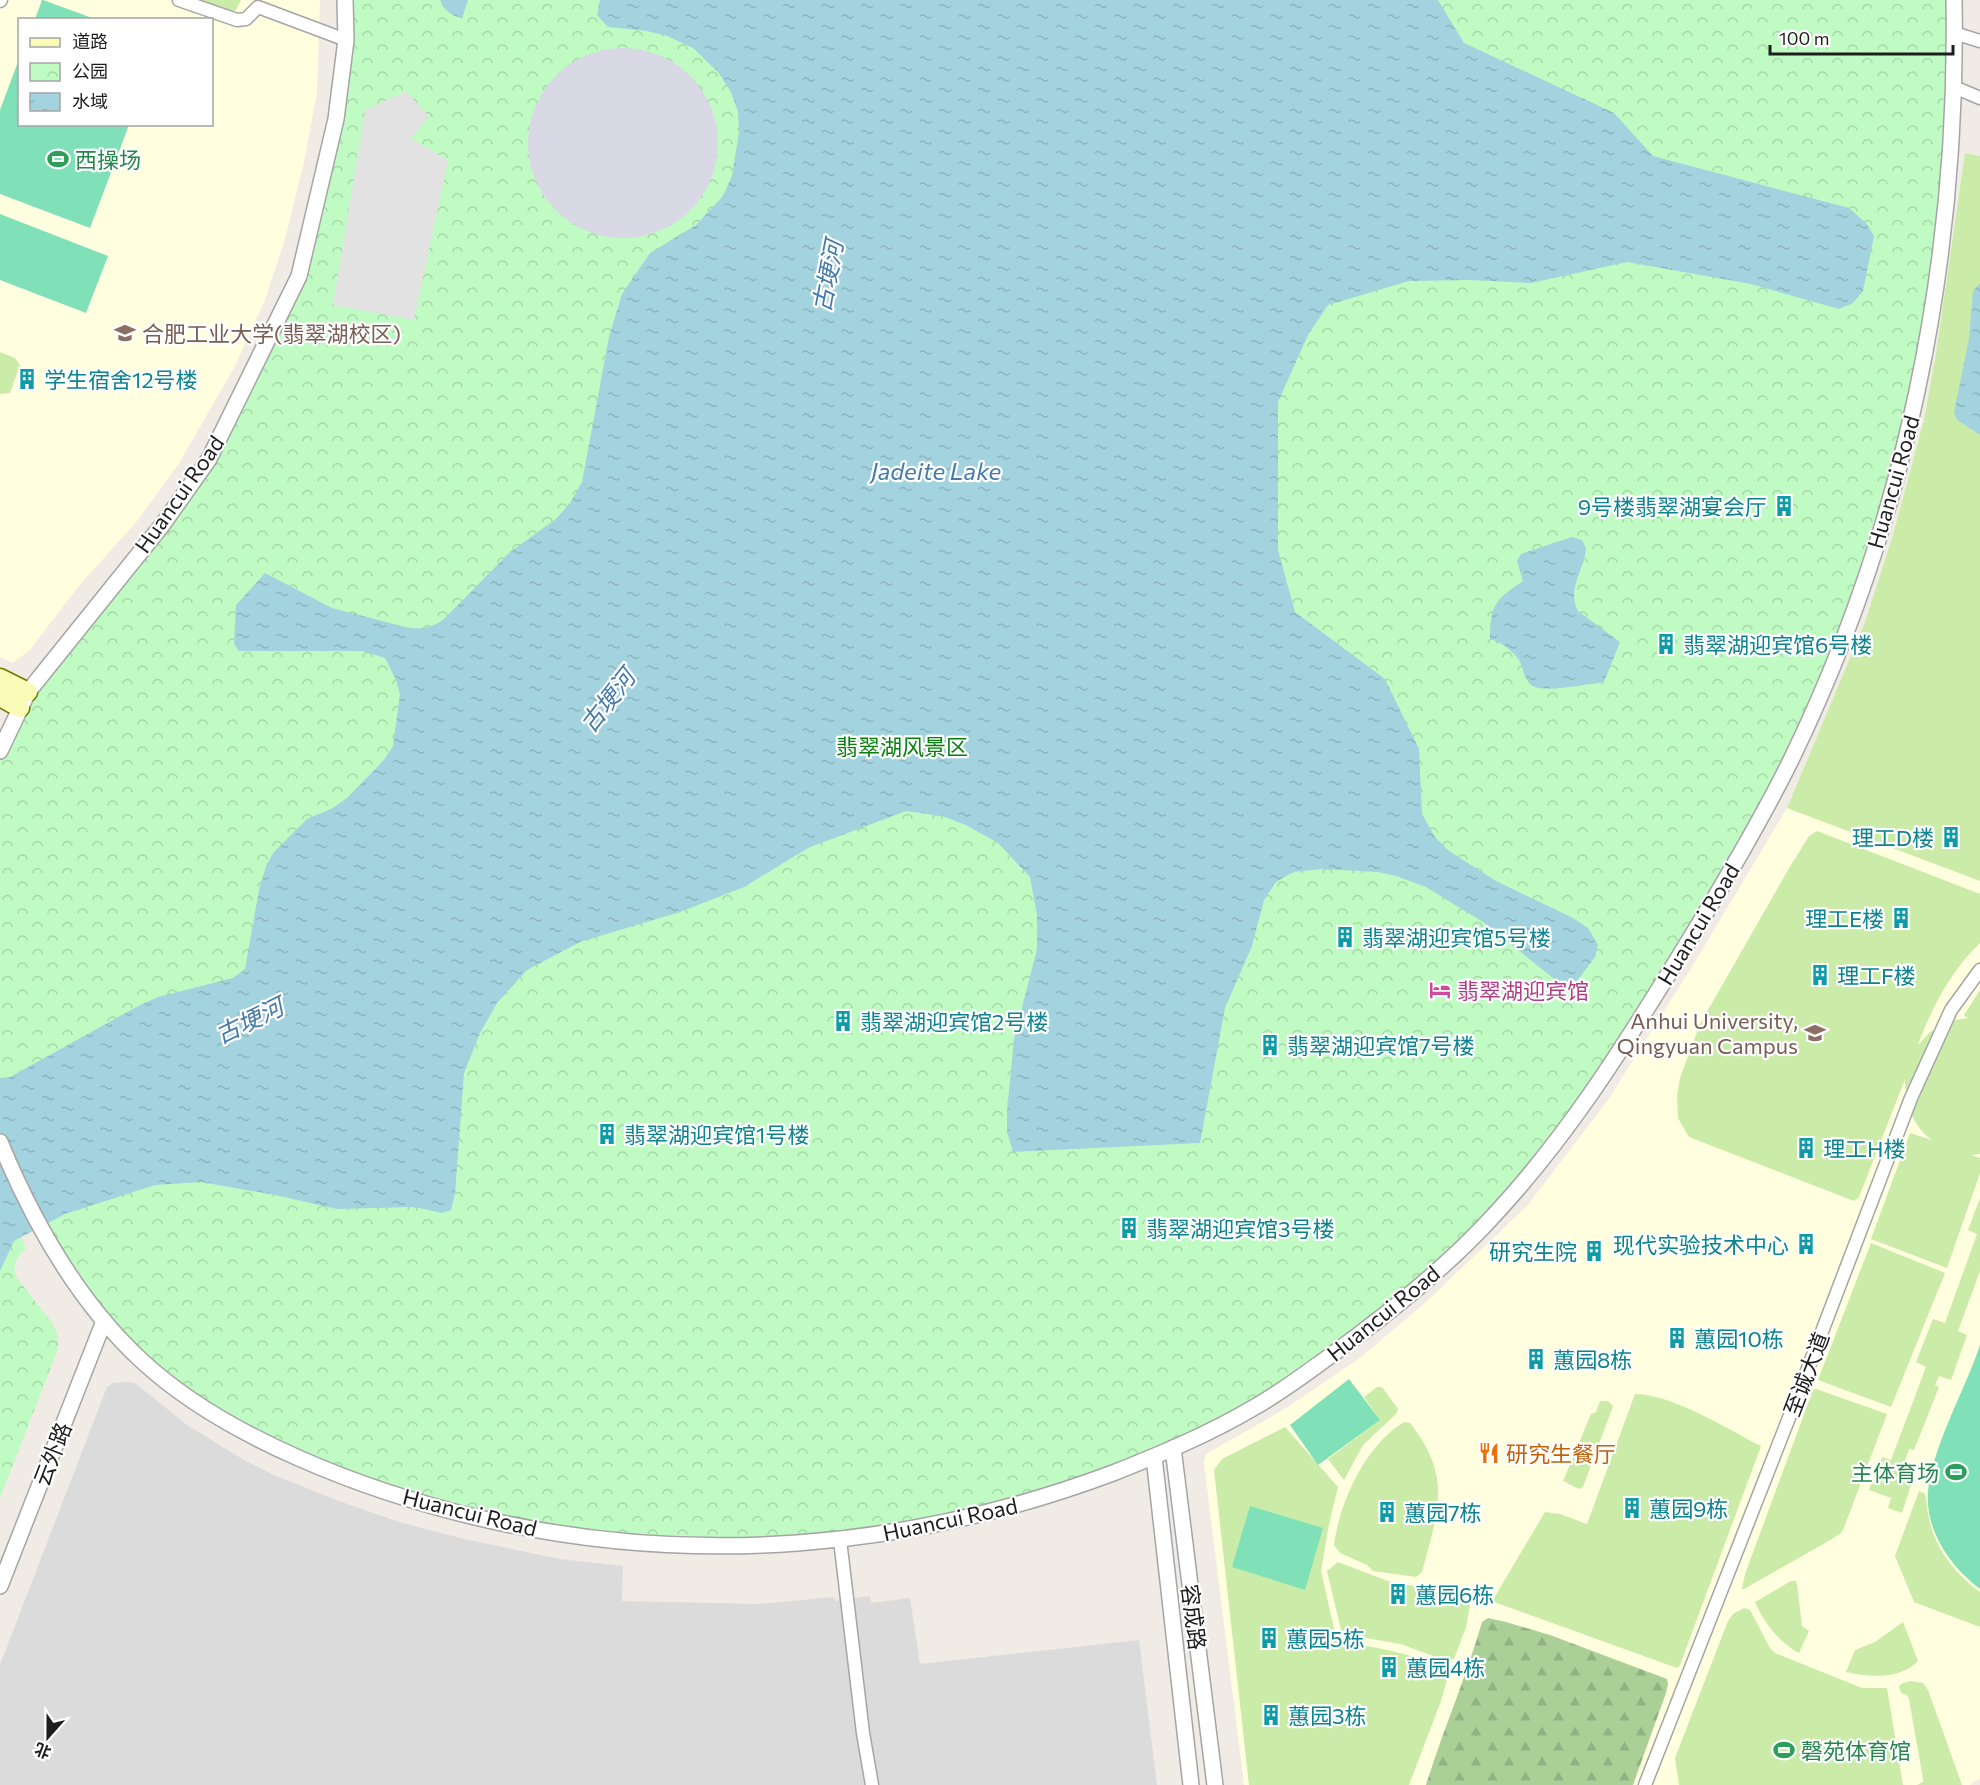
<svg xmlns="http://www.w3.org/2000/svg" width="1980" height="1785" font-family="Commissioner,'Noto Sans SC',sans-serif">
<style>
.residential{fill:#dcdbdb}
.education{fill:#fffede;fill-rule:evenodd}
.grass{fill:#cbeba9}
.forest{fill:url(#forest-firs)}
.park{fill:url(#park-crowns)}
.pitch{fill:#80e1b9}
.parking{fill:#e2e2e2}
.plaza{fill:#d8d9e5}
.water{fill:url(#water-ripples)}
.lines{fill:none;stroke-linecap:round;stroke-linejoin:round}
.minor-casing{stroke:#a5a5a5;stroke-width:15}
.tertiary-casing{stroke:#a5a5a5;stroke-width:18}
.secondary-casing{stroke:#6f7902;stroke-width:21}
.minor{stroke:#fff;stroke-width:12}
.tertiary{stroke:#fff;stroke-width:15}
.secondary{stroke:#f9fbb7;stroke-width:18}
.labels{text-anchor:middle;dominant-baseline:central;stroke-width:4.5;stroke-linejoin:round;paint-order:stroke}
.leisure-label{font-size:22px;fill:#27864d;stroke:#fff;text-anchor:start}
.education-label{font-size:22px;fill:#785e54;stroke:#fff;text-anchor:start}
.culture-label{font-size:22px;fill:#0d838f;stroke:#fff;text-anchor:start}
.street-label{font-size:22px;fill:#1e1e1e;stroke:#fff}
.park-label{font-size:22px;fill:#08800f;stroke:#fff}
.hotel-label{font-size:22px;fill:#b23c85;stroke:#fff;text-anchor:start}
.food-label{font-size:22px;fill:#c56008;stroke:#fff;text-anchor:start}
.water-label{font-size:24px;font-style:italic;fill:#457aa9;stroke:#fff}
</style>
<defs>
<pattern id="forest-firs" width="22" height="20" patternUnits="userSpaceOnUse" patternTransform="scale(1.5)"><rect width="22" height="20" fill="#aad098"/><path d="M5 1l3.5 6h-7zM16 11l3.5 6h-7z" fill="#92b283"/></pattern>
<pattern id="park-crowns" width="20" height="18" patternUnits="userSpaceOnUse" patternTransform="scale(1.5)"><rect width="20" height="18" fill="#c0fbc3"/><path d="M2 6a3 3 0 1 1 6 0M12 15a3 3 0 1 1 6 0" fill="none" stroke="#a5d7a7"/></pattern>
<pattern id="water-ripples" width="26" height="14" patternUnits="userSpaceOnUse" patternTransform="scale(1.5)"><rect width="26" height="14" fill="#a3d3de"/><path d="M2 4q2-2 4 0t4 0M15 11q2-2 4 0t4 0" fill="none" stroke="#8cb5be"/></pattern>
</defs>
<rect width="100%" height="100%" fill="#f0ebe4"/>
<path class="residential" d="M128,1382l7,1 52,42 57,35 30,15 62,25 63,22 65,17 96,20 63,7 -1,35 136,3 76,-7 1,4 35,-5 1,7 39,-5 10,66 219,-24 18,145h-1157v-120l107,-278 6,-4z"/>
<g class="education">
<path d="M0,0h320l-3,93 -13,69 -19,77 -20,61 -30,66 -57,99 -41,56 -59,66 -49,64 -17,12 -12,-6zM20,20h192v104h-192z"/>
<path d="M1965,153l15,3v1622l-10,7h-726l-40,-322 2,-9 82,-47 73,-50 64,-54 102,-97 81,-106 85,-135 94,-157 78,-186 27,-84 32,-118 12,-67z"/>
</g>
<g class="grass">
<path d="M193,0h48l-5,10 -7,3z"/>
<path d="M1965,153l15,3v725l-193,-73 78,-186 27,-84 32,-118 12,-67z"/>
<path d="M0,352l15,6 5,7 -10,28 -10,1z"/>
<path d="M1817,831l163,63v49c-29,27 -49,66 -62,102l12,-13 19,-11 19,-3 -4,-3 16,-25v164l-9,1 9,3v15l-33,95 -76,-29 39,-106 22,7c-20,-14 -27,-38 -27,-61l-46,118 -5,4 -165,-64 -11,-19 -1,-22 3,-18 20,-54 88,-154 21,-34z"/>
<path d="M1980,1198v73l-22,60 9,4 -16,45 -12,-4 -4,9 4,2 -25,63 -5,-1 -5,15 12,5 -14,44 -14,-5 3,-10 -22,-8 13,-33 9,3 35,-93 -10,-5 17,-43 12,4 32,-89 -9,-4z"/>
<path d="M1871,1243l74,30 -54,134 -73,-27z"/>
<path d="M1377,1387h5l16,22 -2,5 -33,31 -19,35 -16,-21 52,-39 -16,-23z"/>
<path d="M1816,1389l71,25 -42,111 -3,7 -10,7 -88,50h-2l3,-15 68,-184z"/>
<path d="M1635,1394c40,1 90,34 126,52l-81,219 -3,3 -183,-66v-4l51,-86 15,2 27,10z"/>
<path d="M1600,1401h8l5,5 -30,81 -4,2 -16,-8 28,-67 5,-2z"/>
<path d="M1404,1422l6,1c43,55 28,88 12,149l-6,5 -43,-6 -6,-6 -27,-12 -6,-8c6,-44 31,-99 70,-123z"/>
<path d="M1285,1427l53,60 -9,37 -8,47 16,71c24,2 99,14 111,34l-7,25 -32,84h-160l-35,-315 8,-11z"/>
<path d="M1919,1491l6,3c2,6 1,13 3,19 5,33 26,60 52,79v35l-66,-25 -19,-46z"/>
<path d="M1338,1562l50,19 31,6 29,1 19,12 3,5 -4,22 -12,32 -8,2 -45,-17 -59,-10 -15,-63z"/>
<path d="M1791,1581h5l1,3 5,42 7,5 -10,22c-20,-11 -35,-30 -44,-51z"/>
<path d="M1744,1608l6,2 20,38 5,5 87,35h25l16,97h-224l-4,-27 53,-137 5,-7z"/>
<path d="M1903,1622l15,39c-18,19 -48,16 -72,11l9,-22 20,-8z"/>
<path d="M1911,1681l12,2 5,7 34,95h-45l6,-3v-3l-14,-80 -2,-4 -6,-2 -2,-7 4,-3z"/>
</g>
<path class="forest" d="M1488,1618l18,4 44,13 117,44 1,5 -2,9 -33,92h-207c17,-55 40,-107 56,-163z"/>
<g class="park">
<path d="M345,0h1609l-2,130 -47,315 -99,283 -193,335 -161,194 -202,153 -202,86 -252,48 -239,-11 -235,-66 -160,-89 -108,-126 -54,-110v-391l20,-43 189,-249 73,-149 54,-191z"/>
<path d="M0,1184l26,65c-11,9 -14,17 -9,29l36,46 5,12v13l-58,149z"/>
</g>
<g class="pitch">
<path d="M42,0h1l52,19h-60z"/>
<path d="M19,59l1,65 109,1 -39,103 -90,-34v-84z"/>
<path d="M0,214l108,42 -22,57 -86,-33z"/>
<path d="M1980,1345v244c-29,-22 -55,-58 -52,-97 4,-45 37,-102 52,-147z"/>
<path d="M1349,1379l31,41 -62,45 -28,-40z"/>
<path d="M1250,1506l73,22 -18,62 -73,-23z"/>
</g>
<path class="parking" d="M406,91l23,25 -18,23 37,21 -34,160 -81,-15 32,-195z"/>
<circle class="plaza" cx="623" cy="143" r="95"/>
<g class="water">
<path d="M440,0h28l-6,18c-11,-2 -18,-8 -22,-18z"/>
<path d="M600,0h838l26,43 150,70 39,43 196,52 18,16 7,12 -11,55 -10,12 -14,6 -88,-25 -124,-22 -96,21 -62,-3 -60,1 -81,24 -20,30 -30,67v148l17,62 90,67 34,70 3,65 13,23 14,14 47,30 77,37 15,10 10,17 -3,12 -18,24 -16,1 -8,-4 -70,-56 -57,-35 -30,-11 -18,-4 -57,-3 -28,3 -17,10 -12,18 -12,46 -27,62 -25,135 -187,9 -6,-20v-21l7,-72 23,-90v-34l-7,-38 -32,-34 -32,-18 -24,-9 -36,-5 -98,37 -64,39 -64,25 -100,30 -53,28 -30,33 -17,30 -16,40 -9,121 -4,16 -9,3 -28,-6 -77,2 -62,-14 -74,-13 -46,3 -90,29 -51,27 -14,30v-193l10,-1 130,-72 18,-8 75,-19 12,-9 14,-79 7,-24 8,-14 33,-33 26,-11 15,-11 36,-37 9,-14 7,-52 -4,-14 -11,-22 -23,-7h-123l-5,-7 2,-39 29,-32 67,35 73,19c13,3 26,1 38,-7l67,-68 46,-33 14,-16 12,-21 27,-145 13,-43 28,-41 46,-28 27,-29 9,-20 7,-44 -1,-20 -7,-20 -13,-20 -25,-24 -26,-12 -20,-5 -39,-4 -11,-12z"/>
<path d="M1980,283v152l-23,-15 -3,-8 15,-73 4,-48z"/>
<path d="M1572,537l10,3 4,8c-1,21 -20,41 -8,63l42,31 -16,40c-17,2 -54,10 -69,5 -11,-4 -11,-18 -16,-27 -7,-10 -18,-18 -29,-21 0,-34 6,-40 33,-58l-6,-20 4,-7z"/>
</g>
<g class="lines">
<defs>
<g id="minor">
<path d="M179,0l58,20 9,-1 12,-12 88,33"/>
<path d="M0,1l1,-1"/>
<path d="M1954,33l26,8"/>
<path d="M1954,87l26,11"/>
<path d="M840,1540l23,193 9,52"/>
<path d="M1645,1785l149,-380 117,-307 40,-88 29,-40"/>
</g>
<g id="tertiary">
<path d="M0,751l28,-59 135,-168 46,-65 90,-183 37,-157 10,-79 -1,-40"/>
<path d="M0,1142c33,80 78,160 142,219 83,77 224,130 333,156 215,51 432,33 638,-44 48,-19 96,-39 140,-65 27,-15 52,-34 77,-52 54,-39 107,-81 153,-129 80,-83 140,-179 199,-275 38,-62 75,-124 107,-188 116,-237 170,-501 165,-764"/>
<path d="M1173,1448l42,337"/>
<path d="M1154,1457l37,328"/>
<path d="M0,1586l104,-265"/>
</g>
<g id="secondary">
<path d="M0,678l28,14"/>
<path d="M0,697l20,11"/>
</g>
</defs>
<use href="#minor" class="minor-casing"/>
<use href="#tertiary" class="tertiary-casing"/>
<use href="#secondary" class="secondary-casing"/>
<use href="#minor" class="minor"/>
<use href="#tertiary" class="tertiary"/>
<use href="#secondary" class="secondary"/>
</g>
<defs>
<symbol id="stadium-bare" viewBox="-9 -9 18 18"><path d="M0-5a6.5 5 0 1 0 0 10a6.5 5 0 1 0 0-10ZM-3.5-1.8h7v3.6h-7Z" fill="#2e9e5b" stroke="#fff" stroke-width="2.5" paint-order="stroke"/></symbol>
<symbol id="university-bare" viewBox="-9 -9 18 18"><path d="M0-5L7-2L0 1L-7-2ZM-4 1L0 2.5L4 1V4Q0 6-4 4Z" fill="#8d6e63" stroke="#fff" stroke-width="2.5" paint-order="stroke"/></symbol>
<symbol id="building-bare" viewBox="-9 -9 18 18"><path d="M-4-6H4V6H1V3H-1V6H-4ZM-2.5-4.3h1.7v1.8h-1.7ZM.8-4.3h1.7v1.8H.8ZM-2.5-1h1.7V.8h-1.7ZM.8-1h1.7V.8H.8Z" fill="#0f9aa8" stroke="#fff" stroke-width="2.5" paint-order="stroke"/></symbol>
<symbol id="hotel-bare" viewBox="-9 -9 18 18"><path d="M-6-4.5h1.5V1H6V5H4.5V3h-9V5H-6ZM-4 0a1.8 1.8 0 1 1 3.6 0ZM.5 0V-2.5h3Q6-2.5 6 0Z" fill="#d1479c" stroke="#fff" stroke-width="2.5" paint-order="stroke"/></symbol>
<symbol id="restaurant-bare" viewBox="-9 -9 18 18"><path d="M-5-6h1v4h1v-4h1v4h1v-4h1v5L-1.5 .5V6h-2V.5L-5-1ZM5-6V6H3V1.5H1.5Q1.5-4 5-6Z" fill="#e8710a" stroke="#fff" stroke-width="2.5" paint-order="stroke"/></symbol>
</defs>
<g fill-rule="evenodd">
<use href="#stadium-bare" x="43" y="144" width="30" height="30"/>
<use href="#university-bare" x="110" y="318" width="30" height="30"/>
<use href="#building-bare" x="12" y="364" width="30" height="30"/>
<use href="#building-bare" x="1769" y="491" width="30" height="30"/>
<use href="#building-bare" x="1651" y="629" width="30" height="30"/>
<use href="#building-bare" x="1936" y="822" width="30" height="30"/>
<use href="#building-bare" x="1886" y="903" width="30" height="30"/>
<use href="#building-bare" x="1330" y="922" width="30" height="30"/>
<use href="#building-bare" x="1805" y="960" width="30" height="30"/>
<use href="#hotel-bare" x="1425" y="975" width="30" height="30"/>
<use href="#building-bare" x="828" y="1006" width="30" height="30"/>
<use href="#university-bare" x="1800" y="1018" width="30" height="30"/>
<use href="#building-bare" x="1255" y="1030" width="30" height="30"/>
<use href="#building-bare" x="592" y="1119" width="30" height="30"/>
<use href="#building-bare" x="1791" y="1133" width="30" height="30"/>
<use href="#building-bare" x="1114" y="1213" width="30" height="30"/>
<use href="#building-bare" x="1791" y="1229" width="30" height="30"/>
<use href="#building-bare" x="1579" y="1236" width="30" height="30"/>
<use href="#building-bare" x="1662" y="1323" width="30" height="30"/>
<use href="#building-bare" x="1521" y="1344" width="30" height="30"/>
<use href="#restaurant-bare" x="1474" y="1438" width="30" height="30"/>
<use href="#stadium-bare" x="1941" y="1457" width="30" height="30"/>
<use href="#building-bare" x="1617" y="1493" width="30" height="30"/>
<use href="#building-bare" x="1372" y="1497" width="30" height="30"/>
<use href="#building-bare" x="1383" y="1579" width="30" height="30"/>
<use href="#building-bare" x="1254" y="1623" width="30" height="30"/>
<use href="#building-bare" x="1374" y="1652" width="30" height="30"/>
<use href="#building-bare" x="1256" y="1700" width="30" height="30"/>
<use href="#stadium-bare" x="1769" y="1735" width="30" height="30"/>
</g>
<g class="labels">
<g class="leisure-label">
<text x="75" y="159">西操场</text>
<text x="1939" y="1472" text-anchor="end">主体育场</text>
<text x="1801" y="1750">磬苑体育馆</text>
</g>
<g class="education-label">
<text x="142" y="333">合肥工业大学(翡翠湖校区)</text>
<text x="1798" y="1020" text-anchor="end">Anhui University,<tspan x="1798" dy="25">Qingyuan Campus</tspan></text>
</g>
<g class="culture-label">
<text x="44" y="379">学生宿舍12号楼</text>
<text x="1767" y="506" text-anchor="end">9号楼翡翠湖宴会厅</text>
<text x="1683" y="644">翡翠湖迎宾馆6号楼</text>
<text x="1934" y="837" text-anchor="end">理工D楼</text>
<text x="1884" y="918" text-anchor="end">理工E楼</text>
<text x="1362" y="937">翡翠湖迎宾馆5号楼</text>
<text x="1837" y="975">理工F楼</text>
<text x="860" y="1021">翡翠湖迎宾馆2号楼</text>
<text x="1287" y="1045">翡翠湖迎宾馆7号楼</text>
<text x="624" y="1134">翡翠湖迎宾馆1号楼</text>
<text x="1823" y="1148">理工H楼</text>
<text x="1146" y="1228">翡翠湖迎宾馆3号楼</text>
<text x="1789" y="1244" text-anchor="end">现代实验技术中心</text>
<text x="1577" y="1251" text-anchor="end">研究生院</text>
<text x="1694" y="1338">蕙园10栋</text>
<text x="1553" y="1359">蕙园8栋</text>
<text x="1649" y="1508">蕙园9栋</text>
<text x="1404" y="1512">蕙园7栋</text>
<text x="1415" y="1594">蕙园6栋</text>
<text x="1286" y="1638">蕙园5栋</text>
<text x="1406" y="1667">蕙园4栋</text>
<text x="1288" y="1715">蕙园3栋</text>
</g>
<g class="street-label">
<text transform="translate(1893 482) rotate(-74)">Huancui Road</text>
<text transform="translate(179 494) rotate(-55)">Huancui Road</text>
<text transform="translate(1698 924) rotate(-59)">Huancui Road</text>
<text transform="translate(1383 1313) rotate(-39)">Huancui Road</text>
<text transform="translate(1806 1374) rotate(-69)">至诚大道</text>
<text transform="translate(52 1454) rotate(-69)">云外路</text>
<text transform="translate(470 1512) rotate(14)">Huancui Road</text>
<text transform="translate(950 1519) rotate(-12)">Huancui Road</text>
<text transform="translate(1194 1617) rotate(83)">容成路</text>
</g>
<g class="park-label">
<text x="902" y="746">翡翠湖风景区</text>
</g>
<g class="hotel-label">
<text x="1457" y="990">翡翠湖迎宾馆</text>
</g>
<g class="food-label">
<text x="1506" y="1453">研究生餐厅</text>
</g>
<g class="water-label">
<text transform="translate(827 276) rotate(-79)">古埂河</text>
<text x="936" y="470">Jadeite Lake</text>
<text transform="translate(607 700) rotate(-52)">古埂河</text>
<text transform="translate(249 1020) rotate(-26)">古埂河</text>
</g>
</g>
<rect x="18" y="18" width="195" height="108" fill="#ffffff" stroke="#a5a5a5" stroke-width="1.5"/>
<rect x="30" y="38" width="30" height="9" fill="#f9fbb7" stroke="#a5a5a5" stroke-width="1.5"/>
<text x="72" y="48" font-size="18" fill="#1e1e1e">道路</text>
<rect x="30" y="63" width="30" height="18" fill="url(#park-crowns)" stroke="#a5a5a5" stroke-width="1.5"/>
<text x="72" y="78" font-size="18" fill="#1e1e1e">公园</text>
<rect x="30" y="93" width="30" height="18" fill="url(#water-ripples)" stroke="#a5a5a5" stroke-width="1.5"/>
<text x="72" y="108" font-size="18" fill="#1e1e1e">水域</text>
<g transform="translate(48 1737) rotate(201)" stroke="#ffffff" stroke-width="4.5" paint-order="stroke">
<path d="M0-4.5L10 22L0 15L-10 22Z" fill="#1e1e1e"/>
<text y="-9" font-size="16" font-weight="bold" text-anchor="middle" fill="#1e1e1e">北</text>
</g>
<path d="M1770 45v9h183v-9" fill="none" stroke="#1e1e1e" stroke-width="3"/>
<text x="1779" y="45" font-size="18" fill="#1e1e1e" stroke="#ffffff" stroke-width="4.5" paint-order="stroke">100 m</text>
</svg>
